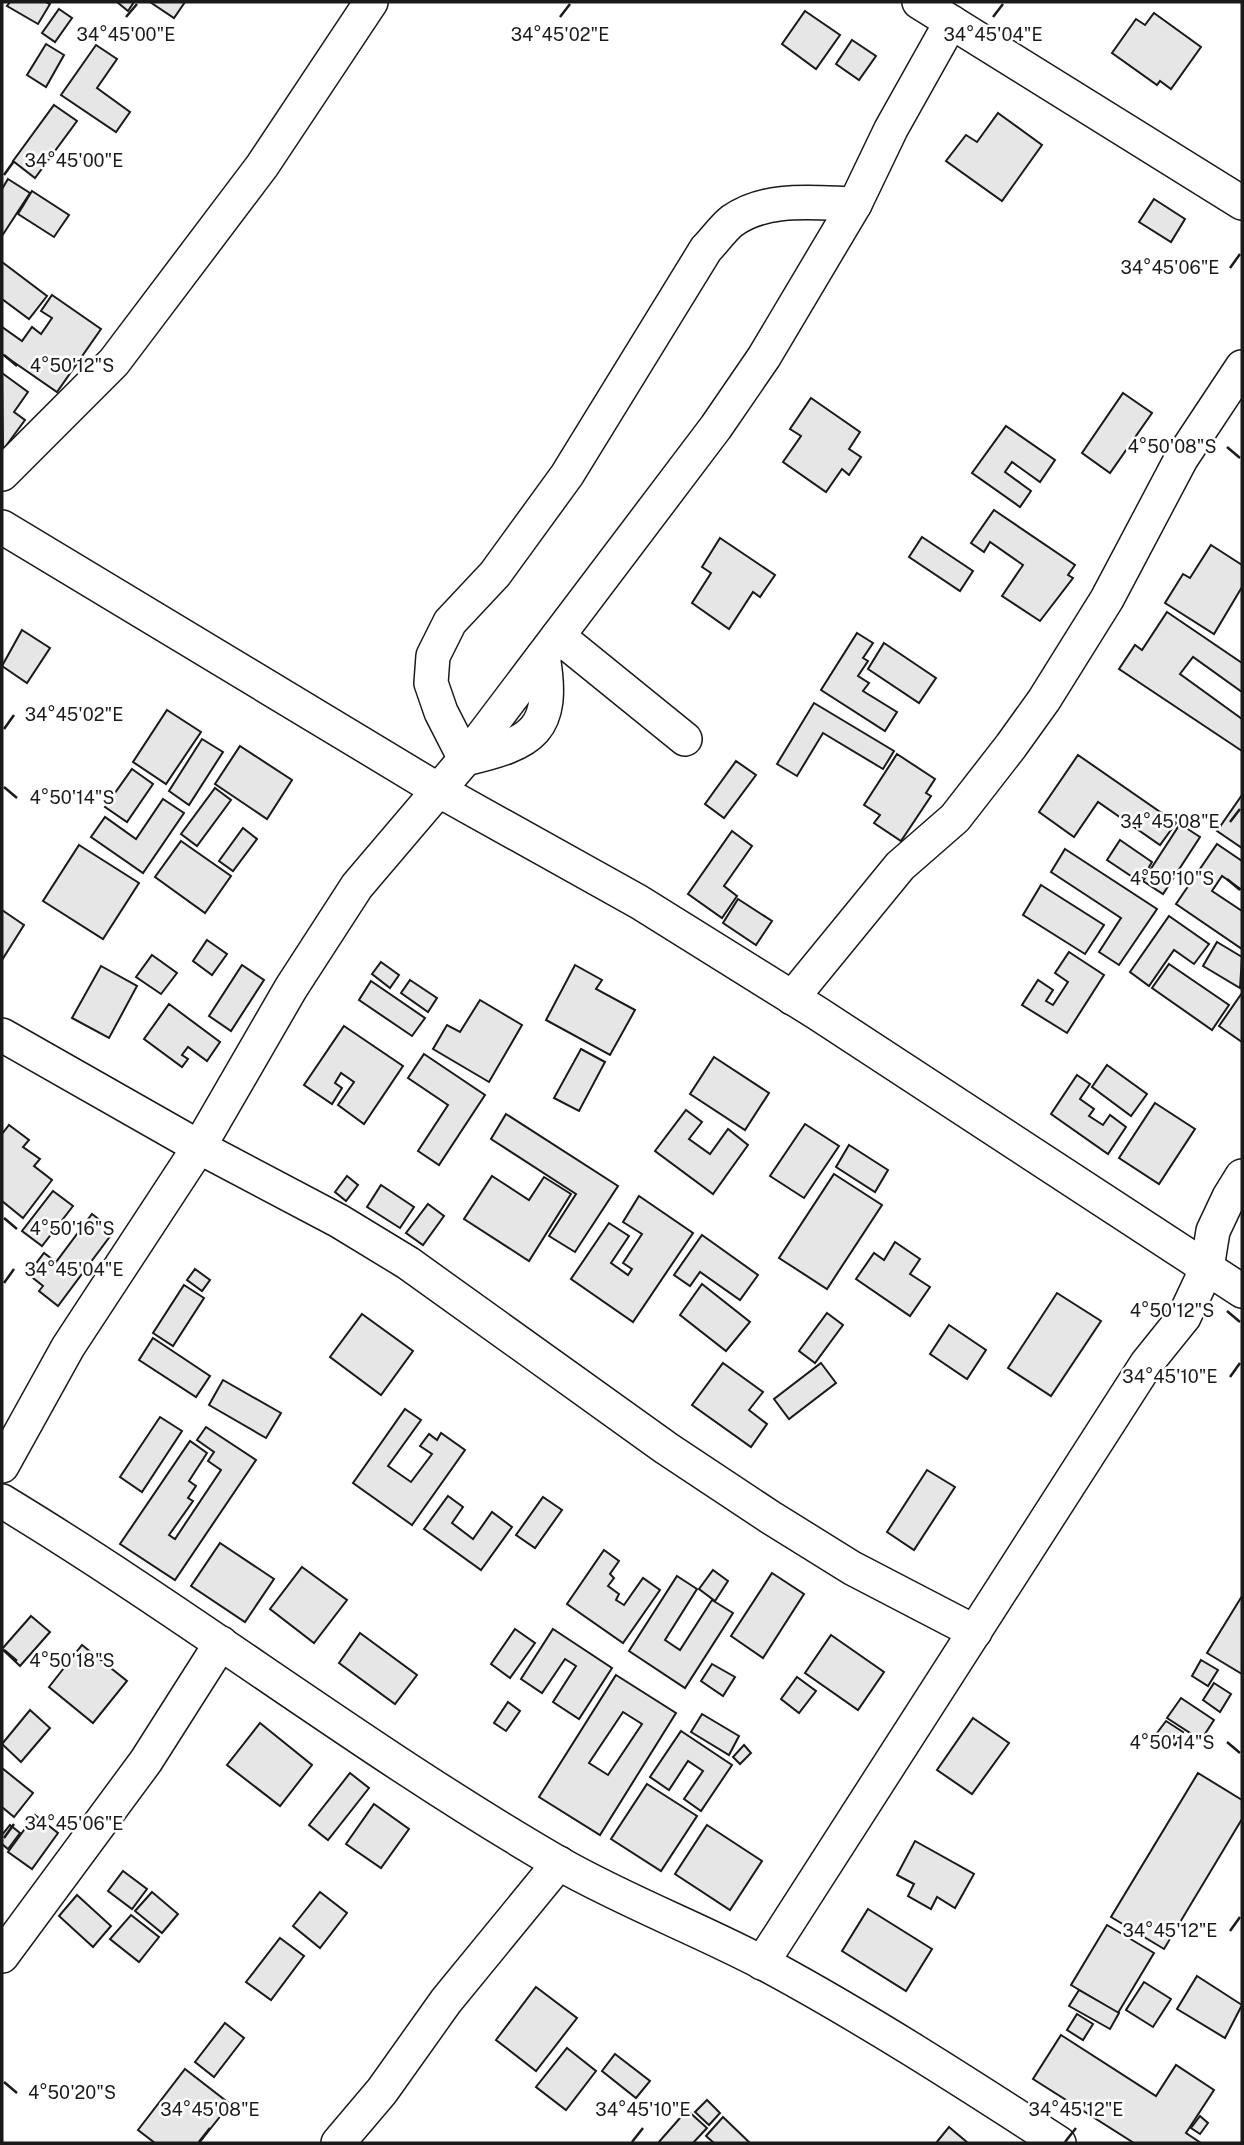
<svg xmlns="http://www.w3.org/2000/svg" width="1244" height="2145" font-family="'Public Sans',sans-serif">
<style>
.building{fill:#e6e6e6;stroke:#1a1a1a;stroke-width:2;fill-rule:evenodd}
.lines{fill:none;stroke-linecap:round;stroke-linejoin:round}
.minor-casing{stroke:#1a1a1a;stroke-width:36}
.minor{stroke:#fff;stroke-width:33}
.ticks{fill:none;stroke:#1a1a1a;stroke-width:2.5}
.ticks-label{font-size:18px;text-anchor:middle;fill:#1a1a1a;stroke:#fff;stroke-width:5;stroke-linejoin:round;paint-order:stroke}
</style>
<rect width="100%" height="100%" fill="#fff"/>
<g class="building">
<path d="M10,2h36l4,2 -12,20 -31,-18z"/>
<path d="M117,2h17l-6,9z"/>
<path d="M150,2h35l-11,16z"/>
<path d="M59,9l13,9 -17,24 -13,-9z"/>
<path d="M805,11l35,24 -24,34 -34,-25z"/>
<path d="M1154,13l47,34 -30,42 -11,-8 -3,4 -45,-32 24,-34 9,6z"/>
<path d="M852,40l24,16 -17,24 -23,-16z"/>
<path d="M46,44l18,11 -18,32 -19,-12z"/>
<path d="M96,45l21,14 -20,29 33,24 -14,20 -55,-37z"/>
<path d="M54,105l23,16 -42,57 -22,-17z"/>
<path d="M998,113l44,32 -40,56 -56,-40 20,-26 11,7z"/>
<path d="M8,179l22,14 -28,43v-47z"/>
<path d="M32,191l37,24 -15,22 -36,-23z"/>
<path d="M1154,199l31,20 -14,23 -32,-20z"/>
<path d="M2,262l45,34 -18,23 -27,-20z"/>
<path d="M52,295l49,34 -44,63 -55,-38v-27l20,14 10,-14 9,7 11,-16 -11,-7z"/>
<path d="M2,373l26,19 -14,20 11,8 -22,30z"/>
<path d="M1123,393l29,20 -42,60 -28,-20z"/>
<path d="M811,398l49,34 -11,17 12,8 -12,18 -7,-6 -16,23 -43,-30 18,-26 -11,-7z"/>
<path d="M1006,426l49,34 -15,22 -28,-20 -7,10 26,19 -11,16 -48,-34z"/>
<path d="M994,510l81,55 -7,10 5,3 -33,43 -38,-25 21,-31 -33,-23 -6,10 -13,-9z"/>
<path d="M922,537l51,34 -13,20 -51,-34z"/>
<path d="M720,538l55,37 -15,22 -7,-5 -24,37 -37,-26 19,-30 -9,-6z"/>
<path d="M1211,545l31,20v22l-28,47 -49,-31 18,-29 7,4z"/>
<path d="M1167,612l75,51v29l-49,-35 -13,17 62,45v32l-123,-82 16,-24 7,5z"/>
<path d="M22,630l28,18 -23,35 -25,-17z"/>
<path d="M857,633l16,10 -10,15 5,3 -10,15 11,7 -6,8 34,21 -12,19 -64,-41z"/>
<path d="M884,643l52,35 -17,25 -51,-34z"/>
<path d="M814,703l80,48 -11,18 -60,-36 -26,43 -20,-12z"/>
<path d="M167,710l34,22 -35,52 -33,-22z"/>
<path d="M202,739l21,13 -34,53 -20,-14z"/>
<path d="M240,746l52,34 -25,39 -52,-35z"/>
<path d="M897,754l38,25 -9,14 5,3 -30,45 -27,-18 6,-8 -16,-10z"/>
<path d="M1078,755l98,68 -16,22 -62,-43 -24,35 -35,-25z"/>
<path d="M736,761l20,14 -32,43 -19,-14z"/>
<path d="M132,769l21,15 -26,38 -22,-15z"/>
<path d="M215,788l16,12 -34,46 -16,-12z"/>
<path d="M1242,795v53l-25,-17z"/>
<path d="M163,799l21,14 -41,60 -52,-36 14,-20 31,22z"/>
<path d="M1180,824l20,13 -37,57 -20,-13z"/>
<path d="M243,828l14,11 -24,32 -14,-10z"/>
<path d="M732,831l20,15 -28,40 13,10 -15,22 -34,-24z"/>
<path d="M1120,840l32,22 -12,20 -33,-22z"/>
<path d="M181,841l50,35 -26,37 -50,-36z"/>
<path d="M1217,844l25,17v29l-20,-14 -10,15 30,20v38l-66,-45z"/>
<path d="M79,845l60,38 -36,56 -60,-38z"/>
<path d="M1065,849l92,60 -38,56 -20,-13 22,-34 -70,-46z"/>
<path d="M1041,885l63,40 -19,29 -62,-39z"/>
<path d="M738,899l34,22 -16,24 -33,-22z"/>
<path d="M2,910l22,15 -22,35z"/>
<path d="M1169,916l40,28 -15,20 -20,-14 -25,36 -19,-14z"/>
<path d="M207,940l20,14 -15,21 -19,-14z"/>
<path d="M1217,942l25,15 -2,31 -37,-22z"/>
<path d="M1069,952l35,23 -37,58 -45,-28 16,-25 15,10 -7,11 7,4 15,-23 -13,-9z"/>
<path d="M152,955l25,18 -16,21 -25,-17z"/>
<path d="M381,962l18,13 -9,13 -18,-14z"/>
<path d="M1169,964l60,41 -17,25 -60,-42z"/>
<path d="M242,965l22,15 -33,51 -22,-15z"/>
<path d="M575,965l27,15 -6,9 39,21 -25,45 -64,-35z"/>
<path d="M101,966l36,20 -28,52 -37,-20z"/>
<path d="M410,980l27,18 -9,14 -27,-19z"/>
<path d="M371,981l54,37 -13,18 -53,-36z"/>
<path d="M1242,993v49l-23,-16z"/>
<path d="M480,1000l42,25 -33,57 -56,-33 14,-24 13,7z"/>
<path d="M169,1004l51,38 -13,19 -19,-14 -6,8 6,4 -6,8 -38,-28z"/>
<path d="M344,1026l59,40 -39,58 -26,-19 16,-23 -13,-9 -6,10 7,5 -10,16 -28,-19z"/>
<path d="M581,1049l24,13 -26,49 -25,-13z"/>
<path d="M424,1054l61,41 -46,70 -21,-14 30,-46 -40,-27z"/>
<path d="M714,1057l55,36 -24,37 -55,-36z"/>
<path d="M1107,1065l40,29 -16,22 -39,-29z"/>
<path d="M1077,1075l13,9 -10,15 14,10 -5,7 14,9 7,-10 16,12 -18,27 -57,-40z"/>
<path d="M1155,1103l40,26 -36,55 -40,-26z"/>
<path d="M686,1110l16,12 -13,17 21,15 18,-25 20,16 -35,49 -58,-43z"/>
<path d="M506,1114l112,72 -43,66 -26,-16 27,-42 -85,-55z"/>
<path d="M805,1124l34,22 -35,52 -34,-22z"/>
<path d="M9,1125l20,15 -6,7 17,12 -6,7 18,14 -29,38 -21,-17v-67z"/>
<path d="M849,1145l39,25 -13,22 -39,-25z"/>
<path d="M834,1174l48,31 -55,84 -48,-31z"/>
<path d="M347,1176l11,9 -12,16 -11,-9z"/>
<path d="M492,1176l37,24 15,-23 27,17 -42,67 -65,-42z"/>
<path d="M381,1185l33,22 -14,21 -33,-21z"/>
<path d="M53,1191l20,15 -31,40 -20,-15z"/>
<path d="M639,1196l54,37 -60,89 -62,-43 38,-56 20,13 -18,27 17,12 4,-6 -9,-6 19,-29 -19,-12z"/>
<path d="M428,1204l16,12 -21,29 -17,-12z"/>
<path d="M92,1214l22,17 -56,75 -19,-15 4,-5 -15,-12 16,-21 12,9z"/>
<path d="M702,1235l56,40 -18,25 -40,-28 -10,14 -16,-11z"/>
<path d="M895,1242l25,17 -10,15 20,13 -20,29 -54,-37 18,-26 10,7z"/>
<path d="M195,1269l15,11 -8,11 -15,-11z"/>
<path d="M702,1284l48,38 -24,29 -46,-36z"/>
<path d="M184,1285l20,13 -31,48 -20,-13z"/>
<path d="M1057,1293l44,28 -50,75 -43,-28z"/>
<path d="M827,1313l16,12 -28,38 -16,-12z"/>
<path d="M362,1314l51,37 -32,44 -51,-38z"/>
<path d="M949,1325l37,25 -19,29 -37,-25z"/>
<path d="M153,1338l57,38 -14,21 -57,-37z"/>
<path d="M723,1363l40,29 -14,18 18,14 -16,23 -59,-42z"/>
<path d="M821,1363l15,20 -47,36 -15,-20z"/>
<path d="M223,1380l58,33 -15,25 -57,-33z"/>
<path d="M405,1409l16,11 -33,46 23,16 21,-28 -12,-8 9,-12 8,6 4,-7 24,17 -53,75 -59,-42z"/>
<path d="M160,1417l22,14 -40,61 -22,-15z"/>
<path d="M206,1427l50,33 -81,120 -55,-36 70,-103 17,12 -18,28 7,5 -8,12 5,3 -24,34 6,4 46,-69 -13,-9 6,-9 -17,-12z"/>
<path d="M927,1470l28,17 -41,63 -27,-18z"/>
<path d="M448,1496l15,11 -11,16 21,16 19,-27 20,15 -31,43 -57,-41z"/>
<path d="M543,1497l19,13 -27,38 -19,-13z"/>
<path d="M220,1543l54,36 -29,43 -54,-36z"/>
<path d="M604,1550l15,11 -9,13 4,4 -6,8 11,8 -3,6 8,5 19,-27 17,12 -37,53 -56,-39z"/>
<path d="M302,1567l45,33 -33,43 -44,-34z"/>
<path d="M713,1570l15,11 -13,20 -16,-12z"/>
<path d="M772,1573l32,21 -41,64 -32,-22z"/>
<path d="M677,1576l20,13 -32,51 15,10 32,-50 21,13 -48,75 -56,-37z"/>
<path d="M1242,1596v78l-35,-21z"/>
<path d="M31,1616l19,16 -30,34 -18,-17z"/>
<path d="M515,1629l20,14 -25,35 -19,-14z"/>
<path d="M553,1629l59,39 -33,51 -26,-17 23,-36 -11,-7 -23,34 -21,-14z"/>
<path d="M360,1633l57,42 -22,29 -56,-41z"/>
<path d="M831,1635l53,37 -26,38 -53,-37z"/>
<path d="M82,1645l45,36 -34,42 -44,-36z"/>
<path d="M1201,1660l17,10 -10,16 -16,-10z"/>
<path d="M712,1664l23,13 -12,19 -22,-15z"/>
<path d="M616,1675l60,38 -76,122 -61,-38zM623,1712l19,12 -34,51 -19,-12z"/>
<path d="M797,1677l19,14 -17,22 -18,-14z"/>
<path d="M1214,1683l17,11 -11,18 -17,-12z"/>
<path d="M1181,1698l33,22 -13,20 -34,-22z"/>
<path d="M508,1702l12,9 -14,20 -12,-8z"/>
<path d="M30,1710l20,18 -29,34 -19,-18z"/>
<path d="M702,1714l37,22 -10,19 -38,-23z"/>
<path d="M973,1718l36,25 -37,51 -35,-24z"/>
<path d="M1166,1721l17,11 -8,13 -18,-12z"/>
<path d="M260,1723l52,42 -32,41 -53,-41z"/>
<path d="M681,1731l51,34 -31,46 -17,-12 19,-28 -15,-10 -19,29 -19,-13z"/>
<path d="M744,1745l7,8 -11,11 -7,-7z"/>
<path d="M2,1768l31,25 -19,24 -12,-10z"/>
<path d="M350,1773l19,15 -41,52 -19,-15z"/>
<path d="M1198,1773l44,27v19l-78,130 -53,-32z"/>
<path d="M647,1784l50,32 -36,55 -50,-32z"/>
<path d="M374,1804l35,25 -28,39 -35,-24z"/>
<path d="M35,1815l23,18 -26,36 -24,-17z"/>
<path d="M10,1825l10,8 -12,16 -6,-5v-9z"/>
<path d="M707,1825l55,36 -32,49 -55,-36z"/>
<path d="M915,1841l59,33 -19,34 -18,-11 -6,12 -23,-13 6,-12 -17,-9z"/>
<path d="M123,1871l24,18 -15,20 -24,-18z"/>
<path d="M152,1892l26,22 -16,19 -27,-22z"/>
<path d="M320,1892l27,21 -27,35 -27,-22z"/>
<path d="M77,1895l34,31 -18,21 -34,-31z"/>
<path d="M868,1909l64,40 -26,42 -64,-40z"/>
<path d="M131,1915l28,22 -20,25 -29,-23z"/>
<path d="M1107,1925l47,28 -36,60 -47,-28z"/>
<path d="M280,1938l24,18 -33,44 -25,-18z"/>
<path d="M1197,1976l45,29 -17,33 -48,-29z"/>
<path d="M1144,1982l27,17 -18,28 -27,-17z"/>
<path d="M536,1987l41,31 -41,53 -40,-31z"/>
<path d="M1079,1990l40,23 -9,16 -41,-23z"/>
<path d="M1077,2014l16,10 -10,16 -16,-10z"/>
<path d="M225,2023l19,15 -30,39 -19,-15z"/>
<path d="M1061,2035l95,61 20,-31 38,25 -28,43 15,10h-67l-101,-64z"/>
<path d="M567,2048l29,23 -30,39 -30,-23z"/>
<path d="M615,2054l35,27 -14,17 -34,-27z"/>
<path d="M185,2069l45,35 -31,39h-44l-17,-13z"/>
<path d="M707,2100l13,13 -11,12 -14,-13z"/>
<path d="M687,2110l20,18 -14,15h-35z"/>
<path d="M1200,2116l8,7 -8,11 -9,-6z"/>
<path d="M723,2117l27,26h-36l-8,-7z"/>
<path d="M949,2127l19,16h-32z"/>
</g>
<g class="lines">
<defs>
<g id="minor">
<path d="M919,2l323,201"/>
<path d="M2,474l112,-112 148,-196 109,-164"/>
<path d="M2,527l438,264 199,111 178,111 425,278"/>
<path d="M558,636l127,103"/>
<path d="M543,656c13,75 -10,87 -78,103l-24,-47 -10,-29 2,-27 17,-34 45,-48 72,-99 139,-226c9,-9 17,-21 26,-28 35,-25 83,-18 123,-17"/>
<path d="M792,998l108,-132 55,-48 56,-72 33,-46 63,-101 74,-140 61,-92"/>
<path d="M2,1035l197,112 140,74 69,42 258,185 104,69 82,51 123,64"/>
<path d="M2,1466l66,-119 131,-200 92,-159 66,-102 108,-127 251,-332 48,-70 91,-153 36,-75 60,-107"/>
<path d="M2,1501c190,115 366,252 558,363 67,38 139,65 207,101 100,54 196,116 292,178"/>
<path d="M2,1956l144,-195 75,-118"/>
<path d="M762,1963l385,-600 37,-46 23,-49 6,-37 16,-34 13,-21"/>
<path d="M338,2143l44,-52 64,-90 113,-138"/>
</g>
</defs>
<use href="#minor" class="minor-casing"/>
<use href="#minor" class="minor"/>
</g>
<path class="ticks" d="M126,17l11,-13M560,17l10,-13M993,17l10,-13M4,175l10,-14M1230,268l10,-14M4,355l13,11M1227,447l13,11M4,729l10,-14M4,787l13,11M1230,822l10,-13M1227,879l13,11M4,1218l13,11M4,1283l10,-14M1227,1311l13,11M1230,1377l10,-14M4,1650l13,11M1227,1742l13,11M4,1838l10,-14M1230,1931l10,-14M4,2082l13,11M199,2142l11,-14M632,2142l11,-14M1065,2142l11,-14"/>
<g class="ticks-label">
<text x="126" y="41">34°45'00"E</text>
<text x="560" y="41">34°45'02"E</text>
<text x="993" y="41">34°45'04"E</text>
<text x="74" y="167">34°45'00"E</text>
<text x="1170" y="274">34°45'06"E</text>
<text x="72" y="372">4°50'12"S</text>
<text x="1172" y="453">4°50'08"S</text>
<text x="74" y="721">34°45'02"E</text>
<text x="72" y="804">4°50'14"S</text>
<text x="1170" y="828">34°45'08"E</text>
<text x="1172" y="885">4°50'10"S</text>
<text x="72" y="1235">4°50'16"S</text>
<text x="74" y="1276">34°45'04"E</text>
<text x="1172" y="1317">4°50'12"S</text>
<text x="1170" y="1383">34°45'10"E</text>
<text x="72" y="1667">4°50'18"S</text>
<text x="1172" y="1749">4°50'14"S</text>
<text x="74" y="1830">34°45'06"E</text>
<text x="1170" y="1937">34°45'12"E</text>
<text x="72" y="2099">4°50'20"S</text>
<text x="210" y="2116">34°45'08"E</text>
<text x="643" y="2116">34°45'10"E</text>
<text x="1076" y="2116">34°45'12"E</text>
</g>
<rect width="1244" height="2145" fill="none" stroke="#1a1a1a" stroke-width="7"/>
</svg>
